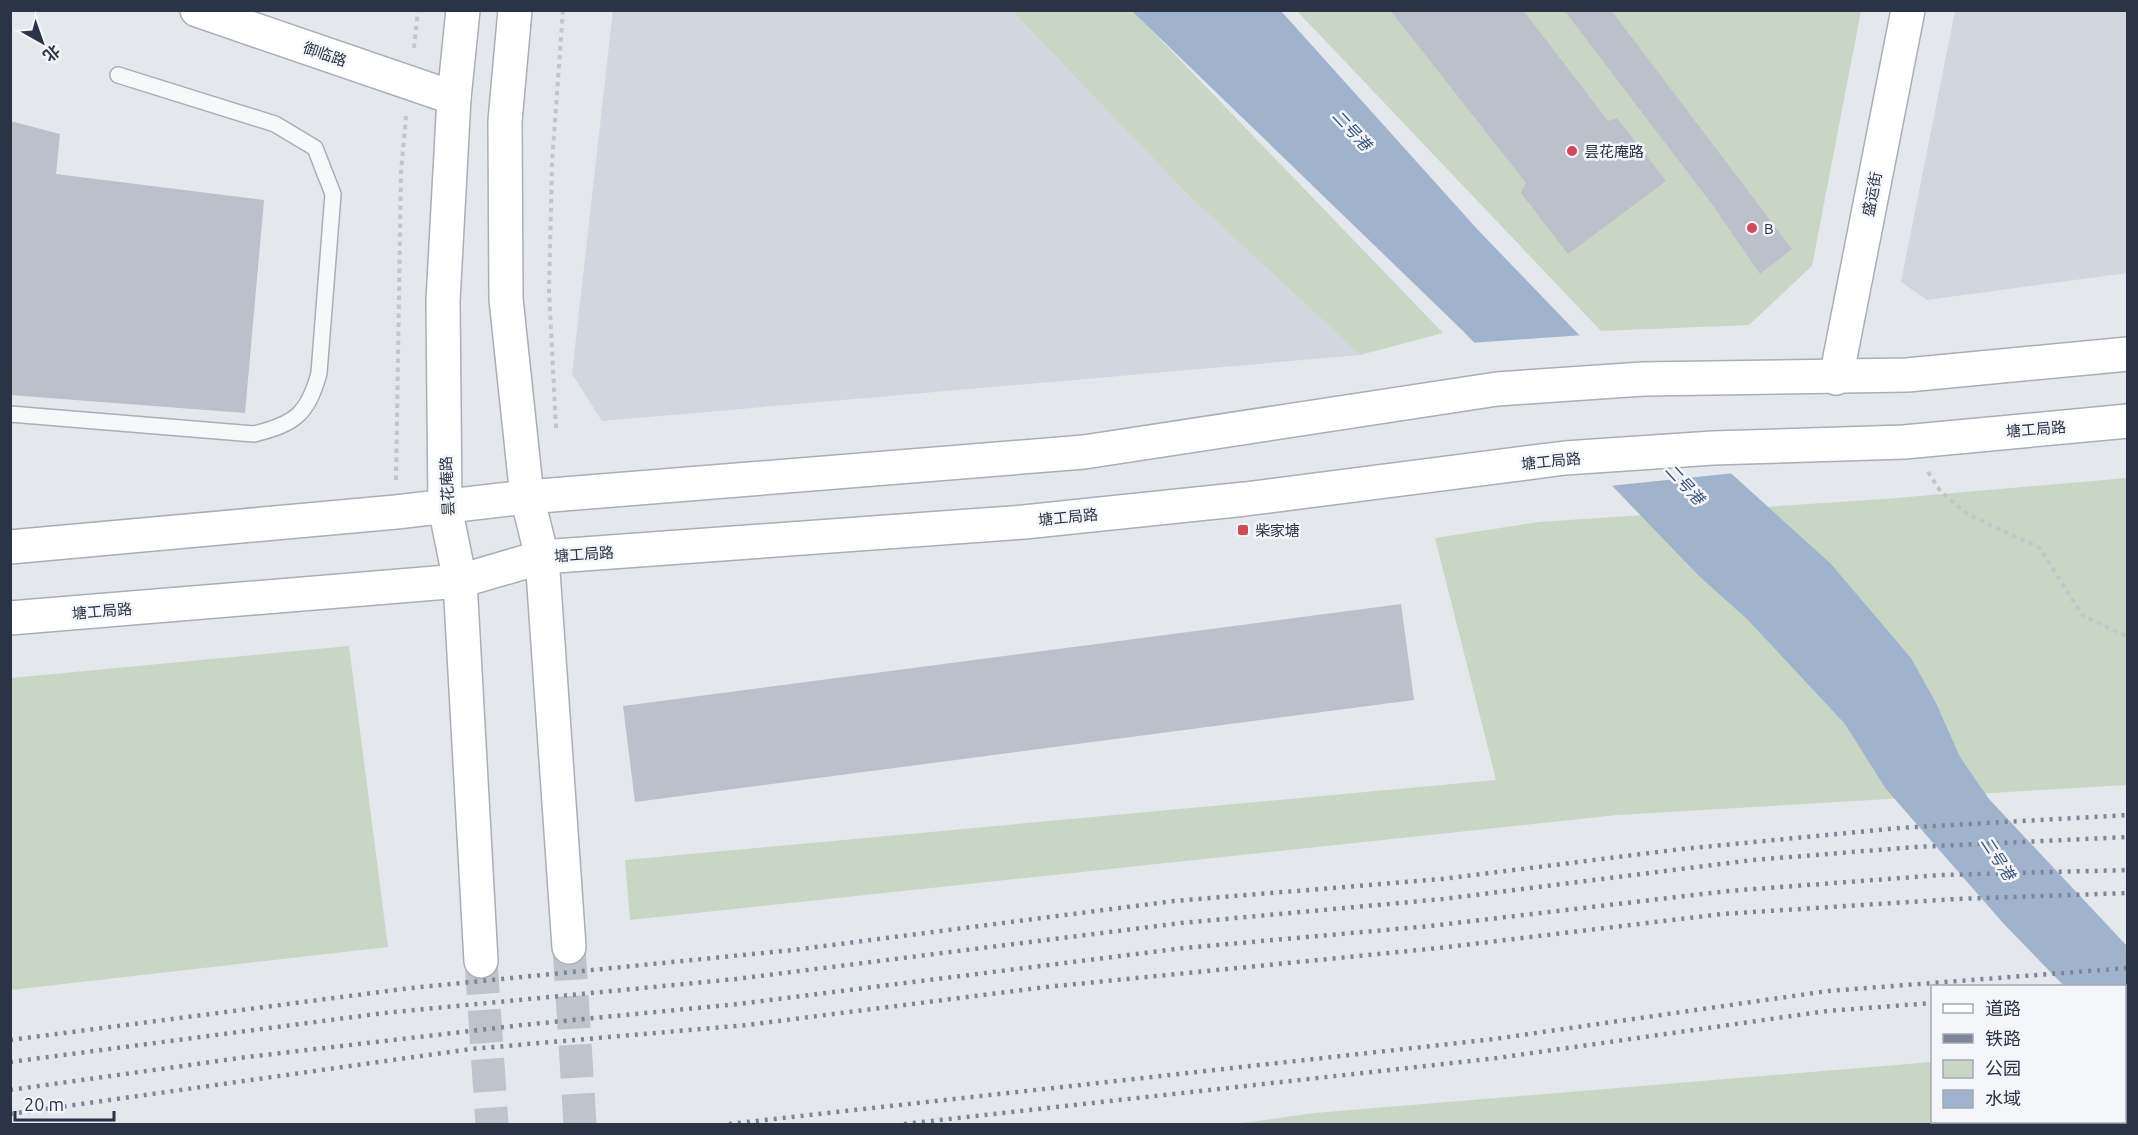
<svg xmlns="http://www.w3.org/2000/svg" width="2138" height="1135" font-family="Ubuntu,'Noto Sans SC',sans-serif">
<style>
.built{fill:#d2d6de}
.green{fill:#c9d6c5}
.water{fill:#9fb4cc}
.pier{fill:#e4e7ec}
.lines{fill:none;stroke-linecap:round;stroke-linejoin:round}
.stream{stroke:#9fb4cc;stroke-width:10}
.building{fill:#bbc0ca}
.secondary-tunnel{stroke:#bfc3cb;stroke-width:33;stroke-dasharray:33 16;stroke-linecap:butt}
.lane-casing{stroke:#a9aeb7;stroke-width:18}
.secondary-casing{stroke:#a9aeb7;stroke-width:36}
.path{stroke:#c2c5cb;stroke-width:4;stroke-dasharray:4.5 4.5;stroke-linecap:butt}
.lane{stroke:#f7f8fa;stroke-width:15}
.secondary{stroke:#fff;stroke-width:33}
.rail{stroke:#7d8696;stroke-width:4.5;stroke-dasharray:3 6;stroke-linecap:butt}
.poi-dot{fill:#d1495b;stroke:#f4f6f9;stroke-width:2}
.labels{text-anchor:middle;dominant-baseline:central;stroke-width:5;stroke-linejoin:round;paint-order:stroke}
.street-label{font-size:15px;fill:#2b3445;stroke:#f4f6f9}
.poi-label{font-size:15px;fill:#2b3445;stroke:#f4f6f9;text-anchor:start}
.water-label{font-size:16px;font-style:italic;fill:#34527a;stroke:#f4f6f9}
</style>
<rect width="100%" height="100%" fill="#e4e7ec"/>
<g class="built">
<path d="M613,10l399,1 176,184 172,160 -758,66 -30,-47z"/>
<path d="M1955,11h172v262l-200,27 -26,-18z"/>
</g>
<g class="green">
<path d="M1012,11h121l310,322 -83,22 -172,-160z"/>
<path d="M1297,11h564l-49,255 -63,59 -148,6z"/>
<path d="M2127,478v307l-510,30 -987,105 -5,-60 871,-80 -61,-242 104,-16 346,-23z"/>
<path d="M349,646l39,301 -377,43v-312z"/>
<path d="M2124,1050h3v74h-892l80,-11 617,-51v60h192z"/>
</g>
<path class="water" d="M1132,11h149l197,219 105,109 248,225 80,94 25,45 24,54 29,42 138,147v96l-2,-1 -1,-55h-60l-61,-63 -117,-134 -41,-65 -98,-105 -48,-43 -236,-245z"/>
<path class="pier" d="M1584,335l151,138 -126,13 -139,-143z"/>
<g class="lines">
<g class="stream">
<path d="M2124,1072l4,-6"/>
<path d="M2096,1124l2,-2"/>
</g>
</g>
<g class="building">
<path d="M1390,10h133l85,111 9,-3 49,63 -98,73 -47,-61 5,-10z"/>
<path d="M1564,10h47l181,239 -32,25 -46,-67z"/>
<path d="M10,121l50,13 -4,40 208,26 -19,213 -235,-18z"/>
<path d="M1401,604l13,96 -779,102 -12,-96z"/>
</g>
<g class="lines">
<g class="secondary-tunnel">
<path d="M569,947l11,177"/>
<path d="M481,961l11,163"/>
</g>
<defs>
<path id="lane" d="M10,414l244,20c40,-10 54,-19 65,-61l14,-179 -18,-46 -40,-24 -157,-49"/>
<g id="secondary">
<path d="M197,10l257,88"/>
<path d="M463,10l-9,88 -11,203 2,206 15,74 21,380"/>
<path d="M515,10l-10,111 1,178 21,198 15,60 27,390"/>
<path d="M1836,378l72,-368"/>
<path d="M10,547l386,-35 131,-15 557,-45 413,-63 146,-10 264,-4 221,-21"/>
<path d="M10,618l450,-37 82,-24 482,-35 221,-23 320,-41 148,-10 191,-6 224,-21"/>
</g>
</defs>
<use href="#lane" class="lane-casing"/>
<use href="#secondary" class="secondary-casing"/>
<g class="path">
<path d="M414,48l4,-38"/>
<path d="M556,428l-7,-137 3,-128 11,-153"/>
<path d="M1928,472l13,20 26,22 73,34 42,67 46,22"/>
<path d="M396,480l5,-308 5,-56"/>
</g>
<use href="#lane" class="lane"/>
<use href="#secondary" class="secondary"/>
<g class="rail">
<path d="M2124,990h4"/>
<path d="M10,1040l401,-52 382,-38 381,-49 268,-22 240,-30 217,-21 229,-13"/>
<path d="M10,1062l374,-49 352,-34 445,-56 262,-24 310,-39 162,-13 213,-10"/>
<path d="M10,1090l237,-33 275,-32 216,-21 446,-56 246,-22 298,-35 213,-16 187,-5"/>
<path d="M10,1114l461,-65 276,-24 299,-38 393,-39 283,-34 234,-15 172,-6"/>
<path d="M729,1124l765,-85 334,-48 300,-23"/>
<path d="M904,1124l593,-66 330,-47 105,-8"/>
</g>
</g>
<g class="poi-dot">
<circle cx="1572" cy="151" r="6"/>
<circle cx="1752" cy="228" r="6"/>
<rect x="1237" y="524" width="12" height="12" rx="3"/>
</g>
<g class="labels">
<g class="street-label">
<text transform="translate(325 54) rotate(19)">御临路</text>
<text transform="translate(1872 194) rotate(-79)">盛运街</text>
<text transform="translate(2036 429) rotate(-5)">塘工局路</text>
<text transform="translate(1551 461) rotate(-6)">塘工局路</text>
<text transform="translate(447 486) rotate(-93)">昙花庵路</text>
<text transform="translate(1068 517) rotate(-6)">塘工局路</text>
<text transform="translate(584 554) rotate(-4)">塘工局路</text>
<text transform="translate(102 611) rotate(-5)">塘工局路</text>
</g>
<g class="poi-label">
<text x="1584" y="151">昙花庵路</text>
<text x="1764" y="228">B</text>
<text x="1255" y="530">柴家塘</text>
</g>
<g class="water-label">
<text transform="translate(1352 130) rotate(47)">二号港</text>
<text transform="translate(1685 484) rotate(47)">二号港</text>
<text transform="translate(1998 858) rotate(57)">二号港</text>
</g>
</g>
<rect width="2138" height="1135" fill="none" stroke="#2b3445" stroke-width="24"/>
<rect x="1931" y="985" width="195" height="138" fill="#f4f6f9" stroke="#a4a8b1" stroke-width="1.5"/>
<rect x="1943" y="1004" width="30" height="9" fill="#ffffff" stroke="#a4a8b1" stroke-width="1.5"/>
<text x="1985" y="1015" font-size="18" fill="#2b3445">道路</text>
<rect x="1943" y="1034" width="30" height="9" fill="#7d8696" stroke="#a4a8b1" stroke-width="1.5"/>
<text x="1985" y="1045" font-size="18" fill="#2b3445">铁路</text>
<rect x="1943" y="1060" width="30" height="18" fill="#c9d6c5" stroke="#a4a8b1" stroke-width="1.5"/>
<text x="1985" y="1075" font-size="18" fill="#2b3445">公园</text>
<rect x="1943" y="1090" width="30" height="18" fill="#9fb4cc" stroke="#a4a8b1" stroke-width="1.5"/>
<text x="1985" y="1105" font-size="18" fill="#2b3445">水域</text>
<g transform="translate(42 42) rotate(140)" stroke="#f4f6f9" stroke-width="4.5" paint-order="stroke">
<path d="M0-4.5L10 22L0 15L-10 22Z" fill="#2b3445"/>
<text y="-9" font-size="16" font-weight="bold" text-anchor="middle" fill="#2b3445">北</text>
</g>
<path d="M15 1111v9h99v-9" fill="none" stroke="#2b3445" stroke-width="3"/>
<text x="24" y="1111" font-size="18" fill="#2b3445" stroke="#f4f6f9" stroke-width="4.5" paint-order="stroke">20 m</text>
</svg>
